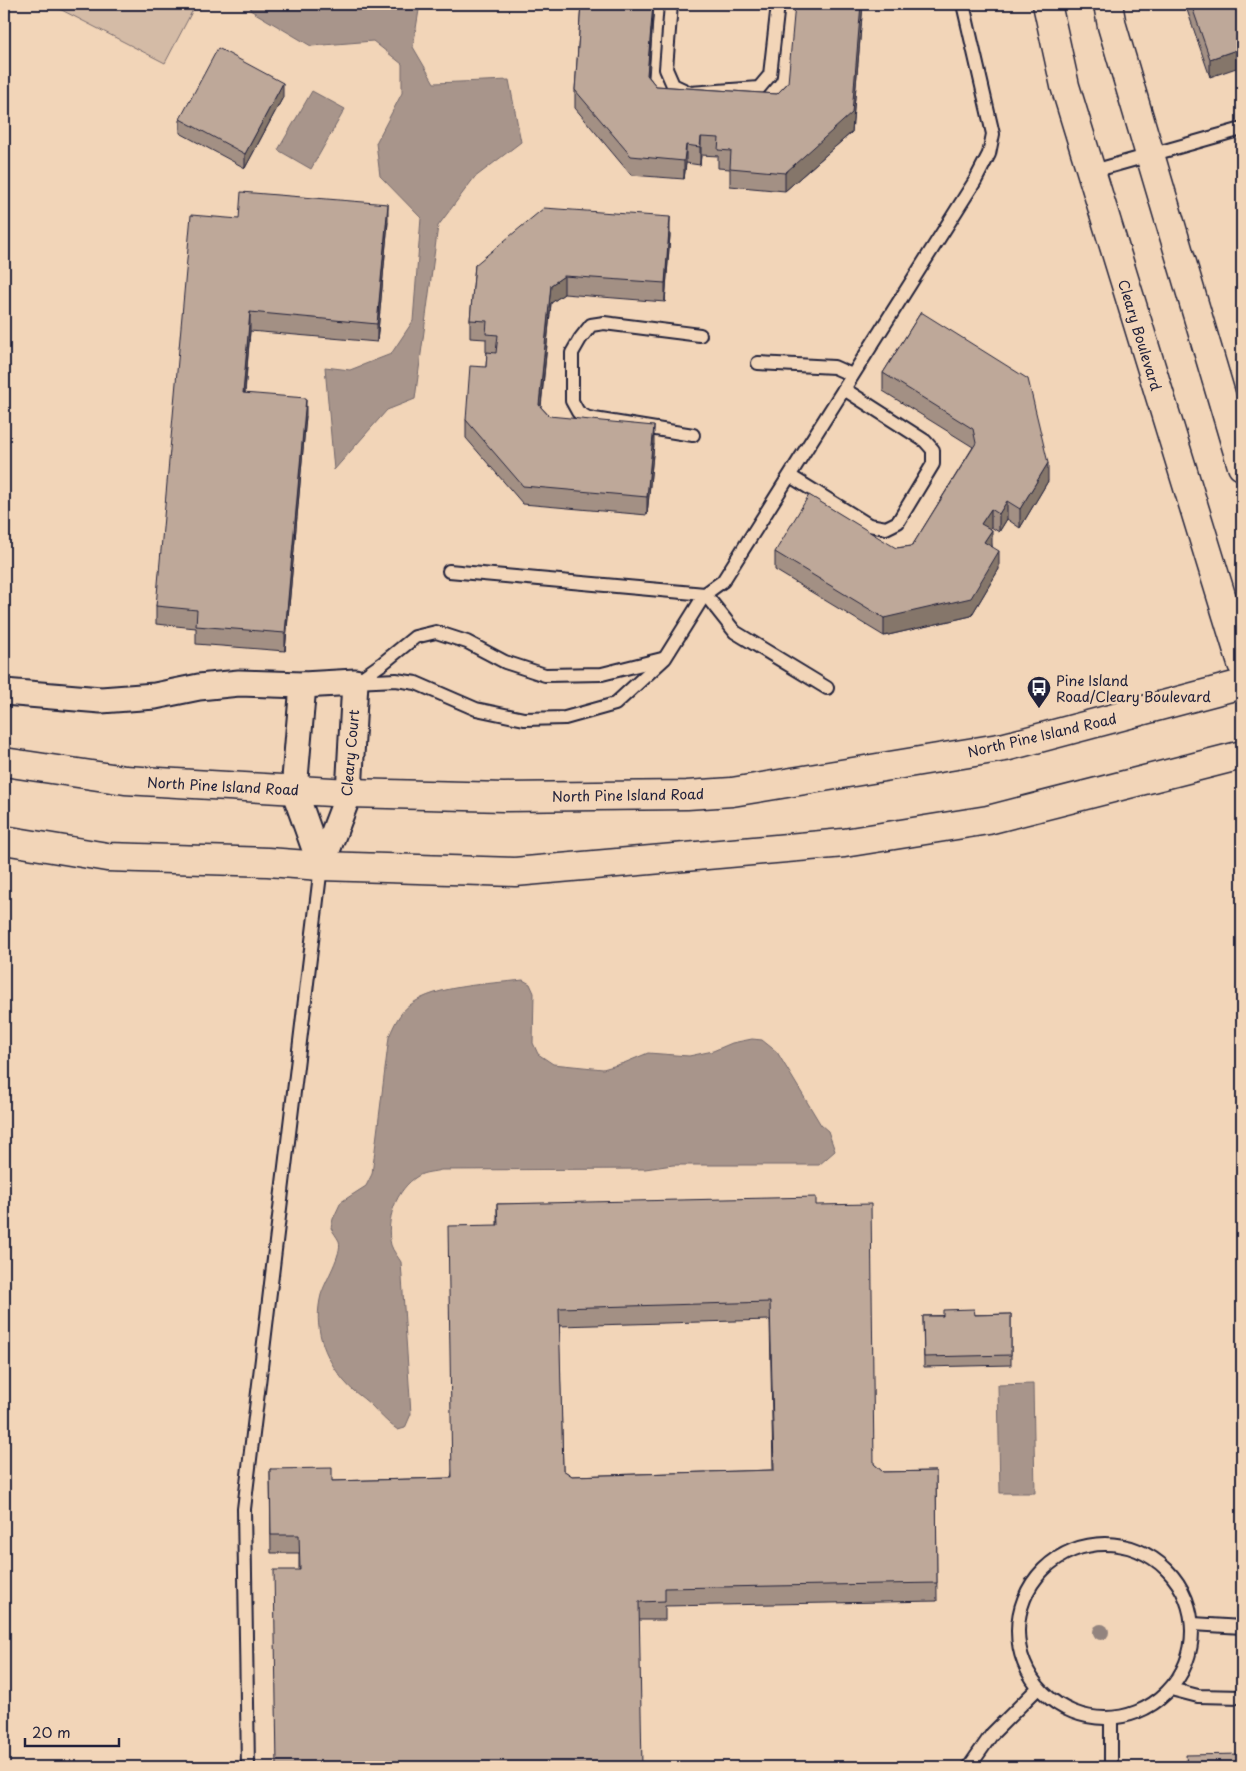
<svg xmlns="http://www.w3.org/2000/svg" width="1246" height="1771" font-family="'Playpen Sans',sans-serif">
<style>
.green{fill:#d4bba6;stroke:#7b6e70}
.water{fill:#a8958b;stroke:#72676b}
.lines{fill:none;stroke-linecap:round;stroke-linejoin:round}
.service-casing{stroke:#22223b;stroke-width:16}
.minor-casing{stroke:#22223b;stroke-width:29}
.tertiary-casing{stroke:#22223b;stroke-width:31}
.secondary-casing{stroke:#22223b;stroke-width:31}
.service{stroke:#f2d5b8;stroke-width:12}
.minor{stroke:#f2d5b8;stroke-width:25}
.tertiary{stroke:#f2d5b8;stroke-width:28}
.secondary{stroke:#f2d5b8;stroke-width:28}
.tree{fill:#93847f}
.wall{fill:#a39084;stroke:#22223b;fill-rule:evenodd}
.shaded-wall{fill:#85766b;stroke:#22223b}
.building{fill:#bea899;stroke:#22223b;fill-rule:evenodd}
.labels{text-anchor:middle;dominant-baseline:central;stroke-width:5;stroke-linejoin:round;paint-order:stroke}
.street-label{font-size:14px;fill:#22223b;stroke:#f2d5b8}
.poi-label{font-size:14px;fill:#22223b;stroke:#f2d5b8;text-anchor:start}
</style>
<rect width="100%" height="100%" fill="#f2d5b8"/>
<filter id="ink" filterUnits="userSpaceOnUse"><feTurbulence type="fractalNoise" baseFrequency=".02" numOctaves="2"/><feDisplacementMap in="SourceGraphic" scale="10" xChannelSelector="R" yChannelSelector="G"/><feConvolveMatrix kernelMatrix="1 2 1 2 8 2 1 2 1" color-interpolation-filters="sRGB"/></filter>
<g filter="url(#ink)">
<path class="green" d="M50,4h146l-31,59z"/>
<g class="water">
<path d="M252,4h168l-7,43 21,36 75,-3 12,62 -47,36 -36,48 -23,173 -28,11 -53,60 -9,-103 25,3 41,-16 22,-33 8,-103 -41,-42 -4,-33 26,-50v-29l-29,-23 -62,5 -61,-36z"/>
<path d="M312,91l33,18 -34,60 -33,-19z"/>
<path d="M523,980l7,4 4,9 -1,50 5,11 15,10 50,5 21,-6 24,-10 41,3 24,-5 19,-8 20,-4 10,1 15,12 44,73 7,6 7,20 -16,14h-146l-28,4 -204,1c-7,2 -17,2 -23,6 -22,13 -33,45 -27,69 2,6 7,12 10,17l10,152 -6,14 -7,2c-11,-7 -19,-17 -28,-26 -9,-8 -19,-14 -26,-23 -21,-26 -31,-54 -23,-86 4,-14 22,-42 18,-54 -2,-4 -6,-9 -8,-13l2,-9 8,-17 25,-16 6,-12 17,-137c5,-12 10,-24 21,-32 26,-20 80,-21 113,-25z"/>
<path d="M1033,1384l2,109h-35l-2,-108z"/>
</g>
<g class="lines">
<defs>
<g id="service">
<path d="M671,4l-5,65 7,16 17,8 69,-5 11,-13 8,-71"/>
<path d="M1090,172l152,-43"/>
<path d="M758,363l76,4 18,8"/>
<path d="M693,435l-105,-17 -10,-6 -6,-11v-48l8,-14 11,-14 13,-2 96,12"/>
<path d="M790,476l79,49 17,3 12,-6 35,-58v-14l-8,-9 -81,-52"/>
<path d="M449,571l256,23 30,38 92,56"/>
<path d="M355,682l41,-2 20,3 60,26 48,10 41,-1 50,-14 50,-46 40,-64 18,-13 252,-400 14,-27 4,-20 -30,-130"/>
<path d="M356,682l27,-19 32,-26 21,-5 31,10 38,20 40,13 57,-1 60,-15"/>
<circle cx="1105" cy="1631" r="87"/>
<path d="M1193,1624l49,3"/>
<path d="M1171,1689l27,7 44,1"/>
<path d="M248,1767l-4,-258 77,-643"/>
<path d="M969,1767l23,-33 46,-46"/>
<path d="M1111,1767v-48"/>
</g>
<g id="minor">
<path d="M303,685l-9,105 27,76"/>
<path d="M4,692l97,8 54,-4 44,-9 40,-4 64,2 52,-3 -6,111 -28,73"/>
</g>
<g id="tertiary">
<path d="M1047,4l18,82 177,578"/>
<path d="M1108,4l4,22 130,440"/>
</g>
<g id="secondary">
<path d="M4,762l121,18 224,13 155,4 183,-2 45,-3 273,-45 237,-63"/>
<path d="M4,840l103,17 161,5 53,4 194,6 329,-29 144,-23 254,-65"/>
</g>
</defs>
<use href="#service" class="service-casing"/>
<use href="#minor" class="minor-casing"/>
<use href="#tertiary" class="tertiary-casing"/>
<use href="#secondary" class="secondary-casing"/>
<use href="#service" class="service"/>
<use href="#minor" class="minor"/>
<use href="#tertiary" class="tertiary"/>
<use href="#secondary" class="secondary"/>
</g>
<circle class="tree" cx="1101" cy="1632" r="8"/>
<g class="wall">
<path d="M581,4h73l-5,73 7,9 121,8 86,-90 -11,128 -67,59 -55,-5v-17l-12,-1v-12l-17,-1 -1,10 -14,-2 -2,16 -53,-4 -56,-67v-18z"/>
<path d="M1185,4h57l-32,73z"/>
<path d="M283,97l-38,71 -65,-35v-14z"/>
<path d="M239,219l149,3 -11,120 -127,-11 -5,62 61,23 -21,235 -89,-7v-16l-40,-4v-18z"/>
<path d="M670,235l-5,67 -101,-8 -13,9 -10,104 8,9 105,28 -7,71 -124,-11 -57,-66v-18l20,-53 1,-14 -1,-1v-13l-16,-1v-18l5,-55z"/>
<path d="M921,312l127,169 -28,47 -13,-9 -8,13 -8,-5 -2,2 3,17 7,23 -28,47 -87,20 -109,-66v-18l121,-4 16,-2 61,-99 -90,-56v-18z"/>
<path d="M497,1204l319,1 58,259 9,8 53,-1 1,130 -272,5v14h-26l-340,-50v-17h-28l-1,-84 62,12 119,-3 46,-253zM770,1320l3,150 -201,6 -9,-6 -4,-144z"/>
<path d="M1011,1314v51l-87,2 -1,-51z"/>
</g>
<g class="shaded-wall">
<path d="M653,4h1l-7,89v-18z"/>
<path d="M861,4h2l-11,128 -67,59v-18z"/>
<path d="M1242,48v18l-32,11v-18z"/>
<path d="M283,83v14l-38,71v-14z"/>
<path d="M701,137v18l-1,10v-18z"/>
<path d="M686,145v18l-2,16v-18z"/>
<path d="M388,204v18l-11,120v-18z"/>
<path d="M670,217v18l-5,67v-19z"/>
<path d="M564,276v18l-13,9 -12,121v-19l12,-120z"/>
<path d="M250,312v19l-7,81v-19z"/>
<path d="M306,398v18l-21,235v-18z"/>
<path d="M654,426v18l-7,71v-18z"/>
<path d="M1048,463v18l-28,47v-19z"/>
<path d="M1007,501v18l-8,13v-18z"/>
<path d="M991,509v18l-10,16v-19z"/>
<path d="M992,530v19l-8,-7z"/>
<path d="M999,551v18l-28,47 -87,20v-18z"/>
</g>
<g class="building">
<path d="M581,4h72l-6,71 9,11 121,8 11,-11 7,-79h66l-9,109 -67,60 -55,-5 1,-17 -13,-1 1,-12 -18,-1 -1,10 -14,-2 -2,16 -53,-5 -56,-66z"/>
<path d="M1191,4h51v44l-32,11z"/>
<path d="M218,48l65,35 -38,71 -65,-35z"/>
<path d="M241,192l147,12 -11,120 -127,-12 -7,81 63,5 -21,235 -89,-7 1,-16 -41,-4 35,-391 48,4z"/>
<path d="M544,208l126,9 -5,66 -101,-7 -13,9 -12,120 10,11 105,10 -7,71 -124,-11 -57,-66 4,-54 16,1 1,-15 9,1 2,-18 -12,-1 1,-13 -17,-1 5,-55z"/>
<path d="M921,312l107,67 20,84 -28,46 -13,-8 -8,13 -8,-5 -10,15 11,6 -8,12 15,9 -28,47 -87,20 -109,-66 34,-57 87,53 16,-2 64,-103 -3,-14 -90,-56z"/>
<path d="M816,1197v8l55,-1 3,260 9,8 53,-1 1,112 -272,5v13l-26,1 3,165h-365l-3,-197h26l-1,-35h-28l-1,-66 62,-1v13l120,-3 -4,-252 50,-1 -1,-21zM770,1302l4,168 -202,6 -9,-6 -4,-162z"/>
<path d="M974,1309l1,6 36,-1v41l-87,2 -1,-41h20v-6z"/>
<path d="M1242,1754v13h-55l-1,-12z"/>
</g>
</g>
<defs>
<symbol id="bus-pin" viewBox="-11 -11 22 30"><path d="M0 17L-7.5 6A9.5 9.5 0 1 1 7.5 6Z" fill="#22223b" stroke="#f2d5b8"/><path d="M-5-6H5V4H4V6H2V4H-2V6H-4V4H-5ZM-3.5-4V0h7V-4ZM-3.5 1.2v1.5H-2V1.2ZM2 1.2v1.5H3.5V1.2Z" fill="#fff"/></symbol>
</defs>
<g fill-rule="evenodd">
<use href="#bus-pin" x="1025" y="674" width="28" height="38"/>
</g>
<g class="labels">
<g class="street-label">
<text transform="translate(1140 335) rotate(73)">Cleary Boulevard</text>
<text transform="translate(1042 735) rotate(-13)">North Pine Island Road</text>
<text transform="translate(350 753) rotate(-85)">Cleary Court</text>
<text transform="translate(223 786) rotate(3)">North Pine Island Road</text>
<text transform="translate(628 795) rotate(-1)">North Pine Island Road</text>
</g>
<g class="poi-label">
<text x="1056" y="680">Pine Island<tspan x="1056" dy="16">Road/Cleary Boulevard</tspan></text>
</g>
</g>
<rect width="1246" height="1771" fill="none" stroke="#f2d5b8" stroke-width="20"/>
<rect x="10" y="10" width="1226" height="1751" fill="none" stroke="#22223b" stroke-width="2" filter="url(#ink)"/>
<path d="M25 1738v8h94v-8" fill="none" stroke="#22223b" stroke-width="2.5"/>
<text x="32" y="1738" font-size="15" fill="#22223b" stroke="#f2d5b8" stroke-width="4" paint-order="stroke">20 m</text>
</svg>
